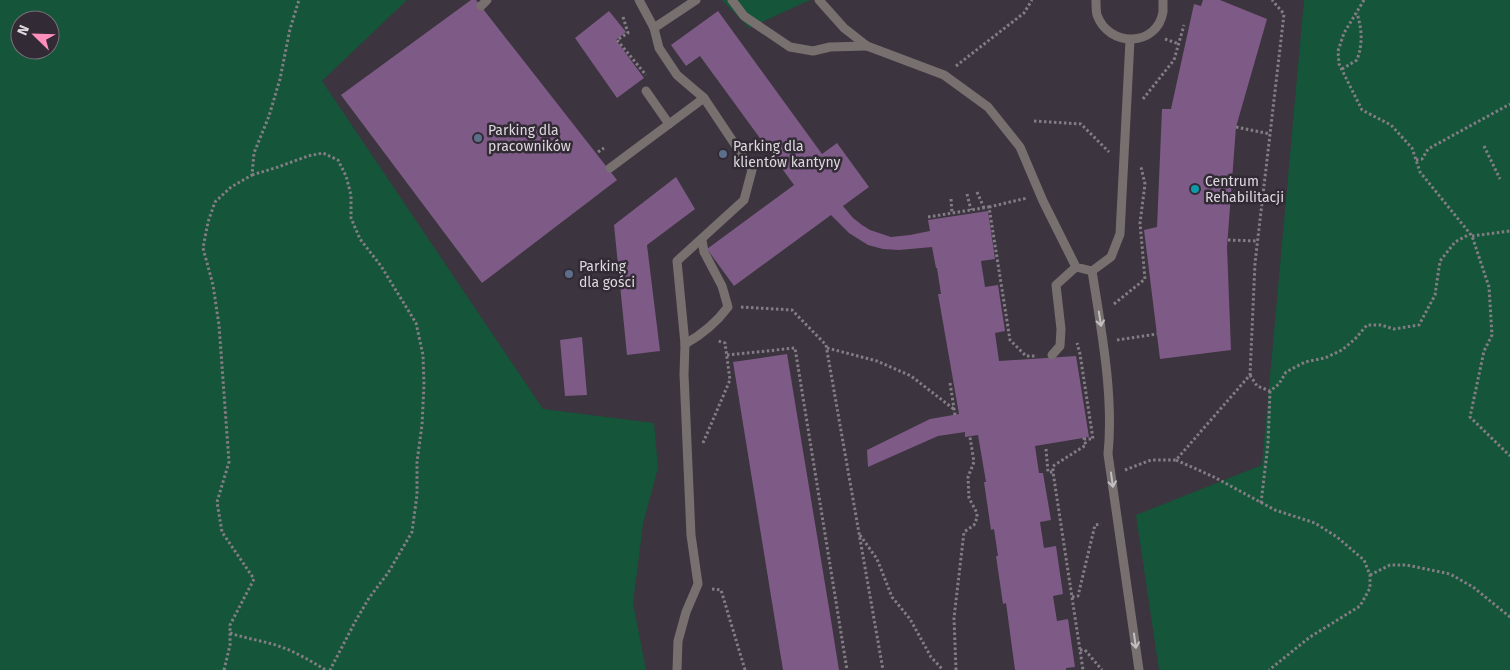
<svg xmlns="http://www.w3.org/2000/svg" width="1510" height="670" font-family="'Fira Sans',sans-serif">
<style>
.green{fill:#155539;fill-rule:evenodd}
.building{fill:#7e5a87}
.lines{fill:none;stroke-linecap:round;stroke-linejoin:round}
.path{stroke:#837d85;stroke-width:3;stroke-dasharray:2.5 2.5;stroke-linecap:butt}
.lane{stroke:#77706f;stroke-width:9}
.oneway{stroke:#c4bfc3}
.service-dot{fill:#5c6f8a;stroke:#322a34;stroke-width:2}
.culture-dot{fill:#0f9aa8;stroke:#322a34;stroke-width:2}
.labels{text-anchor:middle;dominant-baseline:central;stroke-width:5;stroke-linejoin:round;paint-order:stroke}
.poi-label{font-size:14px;fill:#ded9df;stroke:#322a34;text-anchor:start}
</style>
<rect width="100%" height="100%" fill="#3c343e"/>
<g class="green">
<path d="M0,0h407l-85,81 221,328 111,14 4,45 -15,56 -10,79 13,67h-646zM20,20h30v30h-30z"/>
<path d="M722,0h88l-61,28z"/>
<path d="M1304,0h206v670h-351l-23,-155 126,-50z"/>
</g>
<g class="building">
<path d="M471,0h5l141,180 -135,103 -141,-188z"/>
<path d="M1203,0h17l47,19 -31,108 -9,120 4,103 -71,9 -16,-129 13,-3 5,-118h9l23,-105 7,2z"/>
<path d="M609,11l17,21 -10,8 28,38 -27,20 -42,-60z"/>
<path d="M718,11l104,143 15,-11 32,44 -26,19 10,12 9,7 8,5 21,7 19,-2 20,-4 -2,-11 60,-9 7,48 -14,2 4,26 13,-2 7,46 -10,2 4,28 77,-5 13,81 -54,9 4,27h4l8,47 -11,2 4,26 12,-2 7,48 -10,2 4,25 11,-2 7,48 -9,1v2h-51l-9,-67 -3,1 -7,-48h2l-4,-27 -3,1 -7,-48h2l-8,-47 -13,2v-5l-27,4 -70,31 -1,-17 63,-31 29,-5 -21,-120h3l-4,-26h-1l-4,-21 -33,3 -16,-1 -15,-4 -19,-12 -18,-18 -97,71 -27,-37 87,-64 -94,-129 -14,10 -15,-21z"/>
<path d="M676,177l19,32 -48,36 13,106 -33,4 -13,-130z"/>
<path d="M582,337l5,58 -22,1 -5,-56z"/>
<path d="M787,354l43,260 9,56h-56l-50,-308z"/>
</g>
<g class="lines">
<g class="path">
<path d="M1364,0l-20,33 -6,18 1,13 23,46 29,15 21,23 8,24 52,64 17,51 3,48 -8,16 -14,66 40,39"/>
<path d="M623,17l5,16 -11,7 29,35"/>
<path d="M1165,39l14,5"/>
<path d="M956,66l68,-53 8,-13"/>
<path d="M1342,69l15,-9c6,-17 5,-30 0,-47"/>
<path d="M1143,99l31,-39 10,-35"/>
<path d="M1034,121l47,3 28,28"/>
<path d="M1236,127l34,7"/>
<path d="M1484,146l16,33"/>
<path d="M598,152l6,-4"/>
<path d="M1416,160l6,-1 6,-10 82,-45"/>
<path d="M252,175l26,-8 30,-11 15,-3 15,7 8,16 5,19v23l9,21 21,27 35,57 7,32 1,29 -2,41 -5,37v33l-5,37 -24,41 -19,25 -14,24 -25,48"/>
<path d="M977,192l7,16"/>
<path d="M967,194l4,16"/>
<path d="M951,199l1,14"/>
<path d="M989,207l38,-9"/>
<path d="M928,217l61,-10 21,133 16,16h11"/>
<path d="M1472,236l38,-5"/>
<path d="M1228,240l29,1"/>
<path d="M1114,304l31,-25 -5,-56 5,-39 -4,-17"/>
<path d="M741,307l51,3 34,35 57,325"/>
<path d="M1117,340l40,-6"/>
<path d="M827,348l50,13 34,15 44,34"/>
<path d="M727,355l68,-7 52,322"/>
<path d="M1250,375l7,11 13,5 9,-7 7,-12 19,-10 20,-4 17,-8 13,-11 12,-14h14l13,4 25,-4 16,-30 5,-34 15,-19 15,-8"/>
<path d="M950,383l5,32"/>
<path d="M703,443l27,-63 -5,-37 -7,-2"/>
<path d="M1046,449l2,23h5l30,198"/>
<path d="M1176,460l38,17 61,33 40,13 22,14 27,23 6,15v13l-10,18 -50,31 -41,33"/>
<path d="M1125,470l26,-10h25l74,-85 5,-112 29,-249 -12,-14"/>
<path d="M1053,471v-5l33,-21 -2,-6h9l-13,-85 -3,-11"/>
<path d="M1261,503l7,-59 2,-53"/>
<path d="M860,535l17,24 15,38 18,22 21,38 12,13"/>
<path d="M1370,575l20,-10h16l44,9 23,13 37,30"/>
<path d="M712,589l9,1 24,80"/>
<path d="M1072,597l6,-1 17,-71 6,-1"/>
<path d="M230,633c14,5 28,7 42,11 19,5 37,16 54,26"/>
<path d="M1080,650h5l17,20"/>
<path d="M224,670l6,-25v-20l24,-46 -32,-47 -5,-30 12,-40 -10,-137 -6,-40 -10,-37 5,-26 7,-20 16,-15 21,-12 2,-22 15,-37 11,-37 10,-50 9,-29"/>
<path d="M956,670l-2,-52 10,-86 10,-7 3,-7v-5l-8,-15 -1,-21 6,-15 -4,-25"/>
</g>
<g class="lane">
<path d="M639,0l15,28 5,20 18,27 27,23"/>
<path d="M732,0l12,16 46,31 23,4 17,-4 37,-1"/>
<path d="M819,0l25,28 23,18 77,29 44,32 32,40 23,54 33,66 16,4 19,-14 9,-23 10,-194"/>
<path d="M1096,0c0,5 0,11 1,15 12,33 60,32 66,-3 0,-4 0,-8 0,-12"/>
<path d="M481,6l6,-6"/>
<path d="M654,28l42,-28"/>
<path d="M646,91l23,33"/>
<path d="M610,168l94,-70 48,72 -8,30 -67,61 8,83 -1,30 7,161 7,49 -12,28 -8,29 -1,29"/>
<path d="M1092,271c9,57 22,125 16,183l31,216"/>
<path d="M685,344c18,-10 31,-21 43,-37l-6,-21 -18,-34 -2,-12"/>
<path d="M1052,355l8,-9 1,-17 -5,-44 20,-18"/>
</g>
</g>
<defs><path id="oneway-shaft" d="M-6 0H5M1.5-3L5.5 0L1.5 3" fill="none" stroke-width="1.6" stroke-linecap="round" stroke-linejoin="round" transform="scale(1.25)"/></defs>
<g class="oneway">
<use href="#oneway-shaft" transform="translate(1100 319) rotate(81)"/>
<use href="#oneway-shaft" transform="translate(1112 480) rotate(82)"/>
<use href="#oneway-shaft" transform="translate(1135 641) rotate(82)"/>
</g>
<g class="service-dot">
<circle cx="478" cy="138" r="5"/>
<circle cx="723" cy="154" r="5"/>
<circle cx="569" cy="274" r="5"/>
</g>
<circle class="culture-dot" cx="1195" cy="189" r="5"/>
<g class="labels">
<g class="poi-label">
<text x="488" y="130">Parking dla<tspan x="488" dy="16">pracowników</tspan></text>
<text x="733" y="146">Parking dla<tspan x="733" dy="16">klientów kantyny</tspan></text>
<text x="1205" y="181">Centrum<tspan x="1205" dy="16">Rehabilitacji</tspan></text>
<text x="579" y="266">Parking<tspan x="579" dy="16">dla gości</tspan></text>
</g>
</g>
<g transform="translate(35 35) rotate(293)"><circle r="24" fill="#322a34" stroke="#777078"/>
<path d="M0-4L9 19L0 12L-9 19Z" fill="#fe8ebc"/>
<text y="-8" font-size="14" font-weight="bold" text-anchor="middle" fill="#ded9df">N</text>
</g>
</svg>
